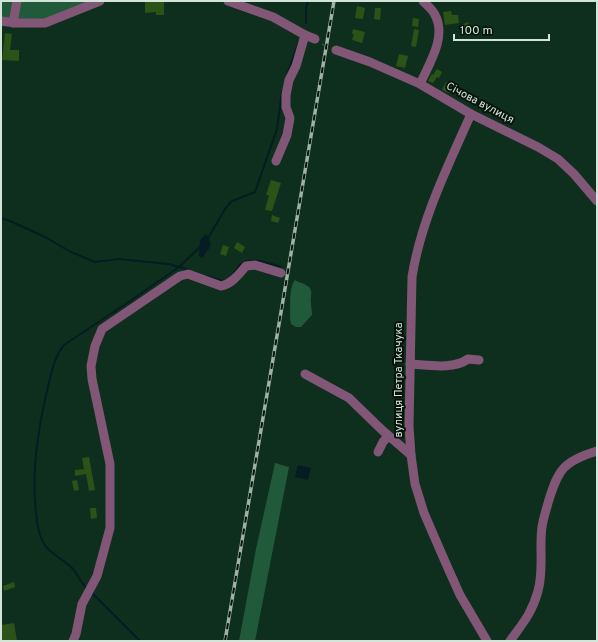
<svg xmlns="http://www.w3.org/2000/svg" width="598" height="642" font-family="Overpass,sans-serif">
<style>
.green{fill:#21593b}
.water{fill:#041c22}
.lines{fill:none;stroke-linecap:round;stroke-linejoin:round}
.stream{stroke:#041c22;stroke-width:2}
.building{fill:#2c5218}
.path{stroke:#536f5f;stroke-width:1;stroke-dasharray:2 3;stroke-linecap:butt}
.minor{stroke:#825676;stroke-width:9}
.rail-casing{stroke:#9db3a5;stroke-width:3.5}
.rail{stroke:#07140c;stroke-width:2;stroke-dasharray:6;stroke-linecap:butt}
.labels{text-anchor:middle;dominant-baseline:central;stroke-width:4;stroke-linejoin:round;paint-order:stroke}
.street-label{font-size:11px;fill:#d3e5d9;stroke:#07140c}
</style>
<rect width="100%" height="100%" fill="#0e2f1d"/>
<g class="green">
<path d="M1,1h94l-52,20 -42,-2z"/>
<path d="M295,280c4,3 6,2 9,4 11,5 6,10 7,19 0,4 1,8 1,12l-11,12h-5l-5,-3 -1,-5c1,-10 -2,-30 5,-39z"/>
<path d="M275,463l14,4 -33,169 -1,5h-16l17,-92z"/>
</g>
<g class="water">
<path d="M206,234c8,12 4,13 -4,24l-3,-2 1,-16z"/>
<path d="M298,465l13,3 -3,12 -13,-3z"/>
</g>
<g class="lines">
<g class="stream">
<path d="M306,23v-15l2,-7"/>
<path d="M287,75l12,-34"/>
<path d="M1,218l9,3 35,16 26,15 24,10 24,-3 50,5 20,6"/>
<path d="M207,240l18,-31 7,-8 23,-9 22,-63 5,-37"/>
<path d="M234,273c2,-2 4,-6 6,-8 9,-10 31,-1 41,2"/>
<path d="M206,276l17,5"/>
<path d="M87,589c-6,-6 -9,-14 -14,-20 -9,-10 -26,-16 -31,-29 -4,-8 -5,-17 -6,-27 -5,-42 2,-85 12,-126 4,-16 6,-30 16,-42l69,-46 46,-32 22,-21"/>
<path d="M91,592l49,49"/>
</g>
</g>
<g class="building">
<path d="M145,1h19v14h-8v-3l-11,1z"/>
<path d="M357,6l8,2 -2,11 -8,-1z"/>
<path d="M375,8h6l-1,12 -6,-1z"/>
<path d="M451,11l1,4h6l1,8 -14,2 -2,-13z"/>
<path d="M413,18l6,1 -1,8 -6,-1z"/>
<path d="M468,22l3,8 -7,3 -3,-8z"/>
<path d="M353,29l12,3 -3,11 -10,-3 2,-6h-2z"/>
<path d="M414,29l5,1 -3,17 -5,-1z"/>
<path d="M5,33l7,1 -2,16h9v11l-17,-1z"/>
<path d="M399,54l9,2 -3,12 -9,-2z"/>
<path d="M437,69l5,3 -3,6 -2,-1 -4,6 -5,-2 4,-7 1,1z"/>
<path d="M446,82l7,4 -4,7 -7,-3z"/>
<path d="M271,180l10,3 -9,28 -7,-1 4,-15h-3z"/>
<path d="M272,215l8,3 -2,5 -7,-2z"/>
<path d="M237,242l8,5 -3,6 -8,-5z"/>
<path d="M223,245l6,2 -3,9 -6,-2z"/>
<path d="M89,457l6,33 -6,1 -3,-17 -11,2v-6l9,-1 -2,-11z"/>
<path d="M77,480l2,10 -5,1 -2,-10z"/>
<path d="M90,508h6l1,10 -6,1z"/>
<path d="M14,582l1,5 -11,4 -1,-5z"/>
<path d="M14,623l3,18h-16v-16z"/>
</g>
<g class="lines">
<path class="path" d="M322,44l6,3"/>
<g class="minor">
<path d="M228,1l45,16 32,18 -9,31 -7,14 -3,15v12l4,11 -3,17 -11,26"/>
<path d="M1,21l14,2h30l55,-22"/>
<path d="M13,23l4,-22"/>
<path d="M305,35l10,4"/>
<path d="M336,50l34,12 50,22 51,30 67,33 20,12 16,15 23,27"/>
<path d="M420,84c9,-20 27,-47 15,-69 -2,-5 -7,-9 -12,-14"/>
<path d="M471,114c-23,52 -50,106 -59,163l-3,149 2,29 4,29 9,29 23,53 13,29 27,46"/>
<path d="M410,364c18,1 43,6 58,-5l11,1"/>
<path d="M305,374l44,24 33,32 29,25"/>
<path d="M378,452l5,-10 5,-6"/>
<path d="M73,641l3,-7 6,-30 15,-28 13,-48v-64l-18,-85 -1,-13 4,-20 7,-17 78,-53 8,-2 33,12c11,-2 18,-12 25,-20l9,-1 26,8"/>
<path d="M510,641c13,-18 22,-28 28,-50 6,-21 1,-43 4,-64 1,-8 4,-16 6,-24 10,-33 15,-42 49,-52"/>
</g>
<defs>
<path id="rail" d="M225,641l109,-640"/>
</defs>
<use href="#rail" class="rail-casing"/>
<use href="#rail" class="rail"/>
</g>
<g class="labels">
<g class="street-label">
<text transform="translate(480 103) rotate(28)">Січова вулиця</text>
<text transform="translate(399 380) rotate(-90)">вулиця Петра Ткачука</text>
</g>
</g>
<rect width="598" height="642" fill="none" stroke="#d3e5d9" stroke-width="4"/>
<path d="M454 34v6h95v-6" fill="none" stroke="#d3e5d9" stroke-width="2"/>
<text x="460" y="34" font-size="12" fill="#d3e5d9" stroke="#07140c" stroke-width="3" paint-order="stroke">100 m</text>
</svg>
